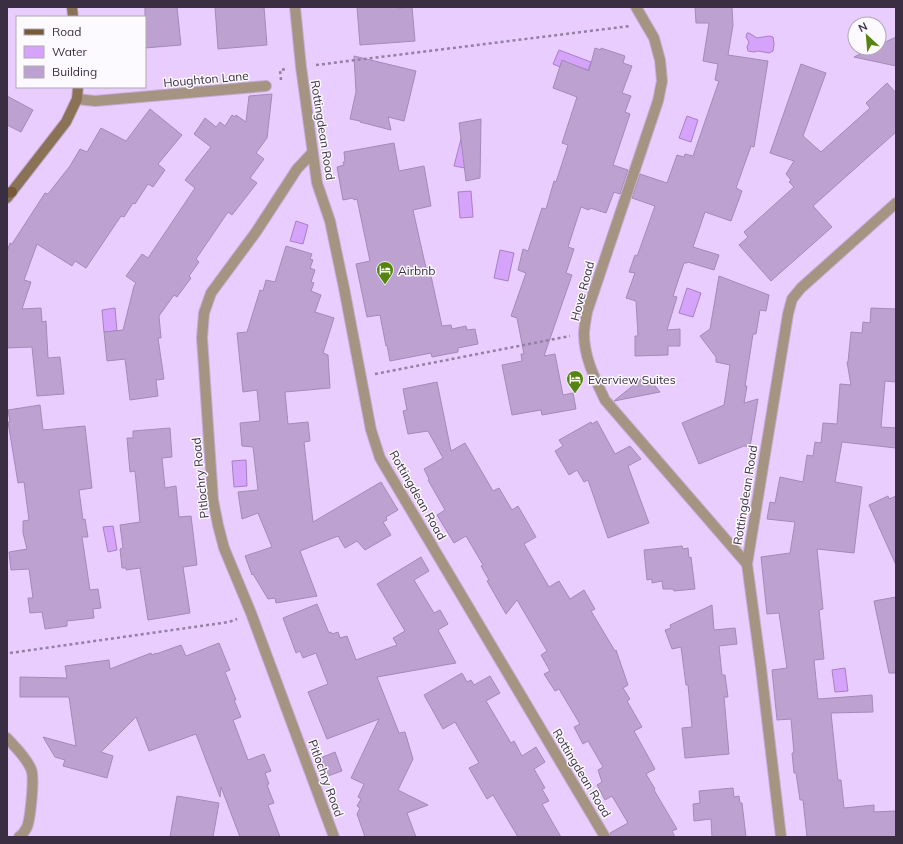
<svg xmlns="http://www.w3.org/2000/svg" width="903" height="844" font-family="Mulish,sans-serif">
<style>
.water{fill:#d6a3fb;stroke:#a780c4}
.building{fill:#bda2d1;stroke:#a48ab8}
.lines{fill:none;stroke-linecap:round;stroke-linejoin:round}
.lane-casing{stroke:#c6add8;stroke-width:12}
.street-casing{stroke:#c6add8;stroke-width:12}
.secondary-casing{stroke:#c6add8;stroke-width:12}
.primary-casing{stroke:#c6add8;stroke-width:12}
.path{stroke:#9480a2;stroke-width:2.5;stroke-dasharray:3 3;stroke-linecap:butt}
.lane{stroke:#a59482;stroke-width:10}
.street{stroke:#a59482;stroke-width:10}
.secondary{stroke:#8a7257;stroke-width:10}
.primary{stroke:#765a38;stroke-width:10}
.labels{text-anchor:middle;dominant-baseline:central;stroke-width:3;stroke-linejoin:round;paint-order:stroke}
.street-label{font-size:12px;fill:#3a2f42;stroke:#fdfaff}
.poi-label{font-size:12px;fill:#3a2f42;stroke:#fdfaff;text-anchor:start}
</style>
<rect width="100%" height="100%" fill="#e9cdfe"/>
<g class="water">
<path d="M747,33h2l8,5 12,-2 4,1 1,7 -1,7 -4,2 -11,-2 -4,1 -6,-1 -1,-4 2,-5 -3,-5z"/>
<path d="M559,50l32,12 -3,8 -26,-9 -2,6 -7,-3z"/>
<path d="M687,116l11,4 -7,22 -12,-4z"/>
<path d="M461,139l12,4 -8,25 -11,-2z"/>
<path d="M471,191l2,26 -13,1 -2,-26z"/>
<path d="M296,221l12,4 -5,19 -13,-3z"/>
<path d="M500,250l14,3 -6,28 -14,-3z"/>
<path d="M687,288l14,5 -8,24 -14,-4z"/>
<path d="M115,308l2,23 -13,1 -2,-22z"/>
<path d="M246,460l1,26 -13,1 -2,-26z"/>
<path d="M113,526l4,24 -9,2 -5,-25z"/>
<path d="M845,668l3,23 -13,1 -3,-22z"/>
</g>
<g class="building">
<path d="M145,7h32l4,38 -36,3z"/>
<path d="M215,7h49l3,38 -49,4z"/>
<path d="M357,7h42v1l13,-1 3,34 -55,4z"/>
<path d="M695,7h37l1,18 -5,30 40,6 -14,86 -3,-1 -15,42 6,3 -11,30 -26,-9 -12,35 26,8 -5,15 -26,-8 -1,1h-3l-11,33 4,1 -10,33 13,-1v17h-12v9l-33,1v-20h3l-2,-35 -10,-3 9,-25 -6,-1 6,-17 2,1 2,-5 16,-45 -23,-8 8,-24 27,9 10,-28 7,2 1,-3 8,2 26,-75 -4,-1 3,-16 -15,-3 6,-38h-13z"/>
<path d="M896,37v29l-42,-9 19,-9h6v-3z"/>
<path d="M595,48l6,2v-2l24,8 -2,7 9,3 -10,27 9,3 -6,16 5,2 -17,51 15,5 -8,24 -6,-2 -8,21 -16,-5 -1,2 -8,-3 -13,40 6,2 -8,24 6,2 -28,81 11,-2 8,41 10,-2 3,16 -34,6 -1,-5 -29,5 -10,-50 20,-4 -1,-7h3l-7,-36 -6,-2 15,-43 -8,-3 5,-21 5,2 14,-43 4,1 8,-28 2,1 12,-37 -6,-2 15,-46 -24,-9 9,-28 27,11z"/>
<path d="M354,56l62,15 -12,50 -16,-4 3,13 -31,-8v-1l-10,-2 6,-27z"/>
<path d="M801,64l25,9 -23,63 18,16 49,-44 -4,-5 21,-20 9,10v39l-83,74 19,21 -61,54 -32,-36 9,-8 -4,-5 50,-45 -5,-5 2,-2 -5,-6 8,-13 -24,-8z"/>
<path d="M272,94l-5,44 -11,15 8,6 -14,19 7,5 -25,32 -4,-3 -32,47 3,3 -10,14 2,2 -14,19 -3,-2 -15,21 2,22h-3l6,41 -8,1 2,16 -28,4 -5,-41 -18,2 -3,-29 19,-2 11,-44 2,-3 -10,-7 16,-22 6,4 47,-70 -10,-8 26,-33 -17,-13 11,-16 11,9 4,-5 5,4 7,-11 3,2 1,-2 10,7 3,-26z"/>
<path d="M7,96l26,14 -12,22 -14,-7z"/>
<path d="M150,109l32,26 -24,29 7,6 -12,17 -5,-3 -13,20 -2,-1 -9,14 -3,-1 -35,52 -11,-7 -3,5 -35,-22 -13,36 7,2 -9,27 19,-1 1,14 4,-1 2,37 12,-1 4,37 -27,2 -5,-49 -25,1v-96l3,-9 2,1 33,-51 3,1 22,-28 10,-17 7,3 14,-24 25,13z"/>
<path d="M481,119l-1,59 -14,3 -7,-58z"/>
<path d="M394,143l5,28 25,-5 7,40 -18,4 13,58 3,-1 13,59 9,-1 1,4 14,-3 1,4 8,-1 3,15 -20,4v4l-26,5 -1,-4 -41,8 -3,-16 -1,1 -6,-31 -13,2 -11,-53 14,-3 -13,-62 -3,1 -1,-2 -10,2 -6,-33 7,-2 -1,-3h2l-1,-10z"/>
<path d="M286,246l26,8 -2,5 3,1 -3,8 5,2 -4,12 3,1 -3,8 10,4 -6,17 19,6 -11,35 5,2 2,33 -45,4 3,32 20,-2 2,19 -6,1 9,80 68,-40 17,28 -12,7 1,3 -4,2 8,13 -26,15 -8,-9 -12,7 -7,-12 -38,15 17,45 -41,7 -1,-5 -7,1 -15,-25 -1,1 -7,-19 27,-9 -14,-34 -16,6 -4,-27 20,-2 -5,-43 -11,-1 -2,-23 20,-2 -3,-31 -14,2 -6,-59 10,-1 13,-42 3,1 3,-11 9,2z"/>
<path d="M719,276l50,19 -3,16 -6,-1 -4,24h-3l-8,52h2l-3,17 14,-4 -8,48 -6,-1 -45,18 -17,-41 42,-18 6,-40 -14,-3v-5l-16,-21 10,-7z"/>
<path d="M871,308l25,1v73l-11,-1 -4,46 15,1v20l-54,-6 -7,40 27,5 -8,66 -37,-4 6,60 -4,1 5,49 -10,1 4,39 54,-4 1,17 -42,1 7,67h3l3,28 30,-3v7l22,-1v26h-89l-4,-37h-3l-4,-27h-2l-2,-20h2l-3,-34 -14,1 -5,-50 15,-2 -8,-55 -12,1 -6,-57 29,-4 5,-31 -28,-3 3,-17 5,1 5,-26 23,5 4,-27 6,1 2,-14 6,1 2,-20 14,1 3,-40 11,1 -4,-23h1l3,-30 11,1 1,-11 7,1z"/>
<path d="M646,375l14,17 -46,9z"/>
<path d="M437,382l14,69 14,-8 28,48 6,-3 13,22 6,-4 18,31 -12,7 25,43 10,-6 11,18 14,-9 11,19 -4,2 24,40 1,-1 12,35 -5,3 7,11 -3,2 15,26 -8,4 21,38 -9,5 9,15 -1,1 23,39 -5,2 3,6h-64l-1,-4 18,-10 -16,-27 -7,4 -8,-15 5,-3 -4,-12 5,-3 -15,-26 -5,3 -9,-17 6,-3 -21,-35 -4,2 -11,-17 6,-3 -9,-16 6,-4 -30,-51 -11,14 -19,-33 2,-1 -8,-14 2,-1 -17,-29 -12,7 -17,-28 8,-5 -17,-30 1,-1 -5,-10 19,-11 -15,-27 -20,3 -5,-23 4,-1 -4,-21z"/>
<path d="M40,405l3,25 42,-4 7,62 -13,2 4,30 2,-1 3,18h-6l8,53 8,-1 3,19 -8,1 1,9 -27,3v5l-22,3 -3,-17 -12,1 -2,-15h5l-4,-29 -18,1 -2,-18 18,-3 -4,-16v-12l6,-1 -5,-38 -6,1 -10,-61h2l-2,-12z"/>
<path d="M597,421l18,33 15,-8 11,13 -13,7 21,57 -41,15 -20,-58 -4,2 -7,-12 -8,5 -14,-24 8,-5 -4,-6 32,-18 1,2z"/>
<path d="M170,428l2,29 -10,1 3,30 11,-2 3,31 12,-1 6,49 -14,2 7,46 -42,7 -8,-52 -14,2v-2h-4l-2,-19 3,-1 -3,-23 20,-3 -5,-51 -5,1 -3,-34h6v-7z"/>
<path d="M888,496l1,3 7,-3v69l-27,-60z"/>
<path d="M682,546l1,3 5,-1 1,10 2,-1 4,32 -21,2 -1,-2h-10l-1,-8 -10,2v-4l-5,1 -3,-30z"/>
<path d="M421,557l8,14 -15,9 20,33 6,-3 8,14 -10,6 18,33 -79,14 22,56 6,-1 8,27 -15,31 30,15 -21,8 9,24h-51l-8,-23 3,-6 -3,-2 4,-7 -3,-2 6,-13 -13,-6 28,-59 -52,20 -19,-47 20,-8 -12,-31 -13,5 -3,-7 -4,2 -13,-35 34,-14 12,29 2,-1 1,2 6,-2 2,6 7,-2 9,24 41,-15 -4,-7 12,-7 -28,-47z"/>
<path d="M896,597v76h-7l-15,-72z"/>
<path d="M712,605l2,25 21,-2 2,16 -18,2 3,29h3l3,22h-4l5,57 -44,4 -3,-30 10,-1 -4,-42h-2l-5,-38 -9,2 -7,-19 6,-2 -1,-3z"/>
<path d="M219,643l11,27 -5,2 11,28h-2l7,17 -8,3 15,40 16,-6 7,17 -6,2 4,11 -2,1 7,18 -6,2 12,32h-40l-19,-50 -1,10 -24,-63 -47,17 -13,-34 -35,35 12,4 -6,22 -44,-12 2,-6 -10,-3 -12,-20 33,9 -7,-49h-49v-20l47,1 -2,-12 44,-6 1,9 41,-16 1,2 4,-2v1l25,-9 5,11z"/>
<path d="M462,673l5,9 4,-2 3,5 16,-9 10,17 -14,8 25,42 3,-2 8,15 14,-9 9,15 -11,7 11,19 -3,1 7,12 -7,3 19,33h-43l-25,-42 -6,4 -18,-31 10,-5 -24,-41 -12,7 -19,-34z"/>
<path d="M335,752l7,19 -17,6 -7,-18z"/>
<path d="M733,788l1,9 5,-1 1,7h2l4,34h-34l-1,-18 -17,2 -1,-17 7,-1 -1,-12z"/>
<path d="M177,796l42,7 -6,34h-43z"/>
</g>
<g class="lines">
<defs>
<g id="lane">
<path d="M77,99l18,2 171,-15"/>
<path d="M7,738c9,10 19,19 24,31 4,8 -1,51 -4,58 -2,4 -5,8 -8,10"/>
</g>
<g id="street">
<path d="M295,7l6,60 16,116 13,38 14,67 27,142 9,28 225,379"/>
<path d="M636,7l18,31 6,22 2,21 -4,20 -71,211c-1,7 -3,15 -3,22 0,23 11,45 21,66l142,164"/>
<path d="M312,153l-15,16 -41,63 -45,61 -7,20 -2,25 11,162 5,25 6,23 27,65 83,224"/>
<path d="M781,837l-20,-169 -14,-104 41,-250 4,-15 9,-11 95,-85"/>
</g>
<g id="secondary">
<path d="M72,7l1,10"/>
<path d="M7,198l59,-76 11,-23 1,-12"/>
</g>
<path id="primary" d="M7,193l5,-1"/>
</defs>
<use href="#lane" class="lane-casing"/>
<use href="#street" class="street-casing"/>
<use href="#secondary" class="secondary-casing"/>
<use href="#primary" class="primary-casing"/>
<g class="path">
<path d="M316,65l314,-39"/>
<path d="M281,80l-1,-10 7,-1"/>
<path d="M375,374l195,-38"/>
<path d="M10,653l219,-31 8,-3"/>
</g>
<use href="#lane" class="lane"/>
<use href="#street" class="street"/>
<use href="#secondary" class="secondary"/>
<use href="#primary" class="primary"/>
</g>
<defs>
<symbol id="hotel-pin" viewBox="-11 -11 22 30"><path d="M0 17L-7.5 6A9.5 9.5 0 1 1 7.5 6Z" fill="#568412" stroke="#fdfaff"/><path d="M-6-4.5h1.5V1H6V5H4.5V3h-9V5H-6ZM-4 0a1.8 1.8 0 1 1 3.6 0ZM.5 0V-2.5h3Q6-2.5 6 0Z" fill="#fff"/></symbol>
</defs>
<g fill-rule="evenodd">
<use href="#hotel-pin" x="375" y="260" width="20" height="27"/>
<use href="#hotel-pin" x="565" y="369" width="20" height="27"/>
</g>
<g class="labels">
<g class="street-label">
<text transform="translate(206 79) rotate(-5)">Houghton Lane</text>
<text transform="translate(323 130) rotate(81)">Rottingdean Road</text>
<text transform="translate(582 291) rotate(-75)">Hove Road</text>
<text transform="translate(200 478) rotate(-96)">Pitlochry Road</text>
<text transform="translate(418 495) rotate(60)">Rottingdean Road</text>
<text transform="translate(745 495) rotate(-81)">Rottingdean Road</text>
<text transform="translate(582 773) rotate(59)">Rottingdean Road</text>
<text transform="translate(326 778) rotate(70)">Pitlochry Road</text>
</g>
<g class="poi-label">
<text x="398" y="270">Airbnb</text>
<text x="588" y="379">Everview Suites</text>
</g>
</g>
<rect width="903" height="844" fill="none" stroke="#3a2f42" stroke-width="16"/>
<rect x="16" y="16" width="130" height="72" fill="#fdfaff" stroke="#afa9b3"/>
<rect x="24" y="29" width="20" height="6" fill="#765a38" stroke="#afa9b3"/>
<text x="52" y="36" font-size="12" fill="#3a2f42">Road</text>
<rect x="24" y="46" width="20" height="12" fill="#d6a3fb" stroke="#afa9b3"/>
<text x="52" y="56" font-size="12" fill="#3a2f42">Water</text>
<rect x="24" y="66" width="20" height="12" fill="#bda2d1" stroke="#afa9b3"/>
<text x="52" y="76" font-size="12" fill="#3a2f42">Building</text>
<g transform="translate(867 36) rotate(334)"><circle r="19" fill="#fdfaff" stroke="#afa9b3"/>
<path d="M0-3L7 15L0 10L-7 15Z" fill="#568412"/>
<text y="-6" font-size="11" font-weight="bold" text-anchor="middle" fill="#3a2f42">N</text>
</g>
</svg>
